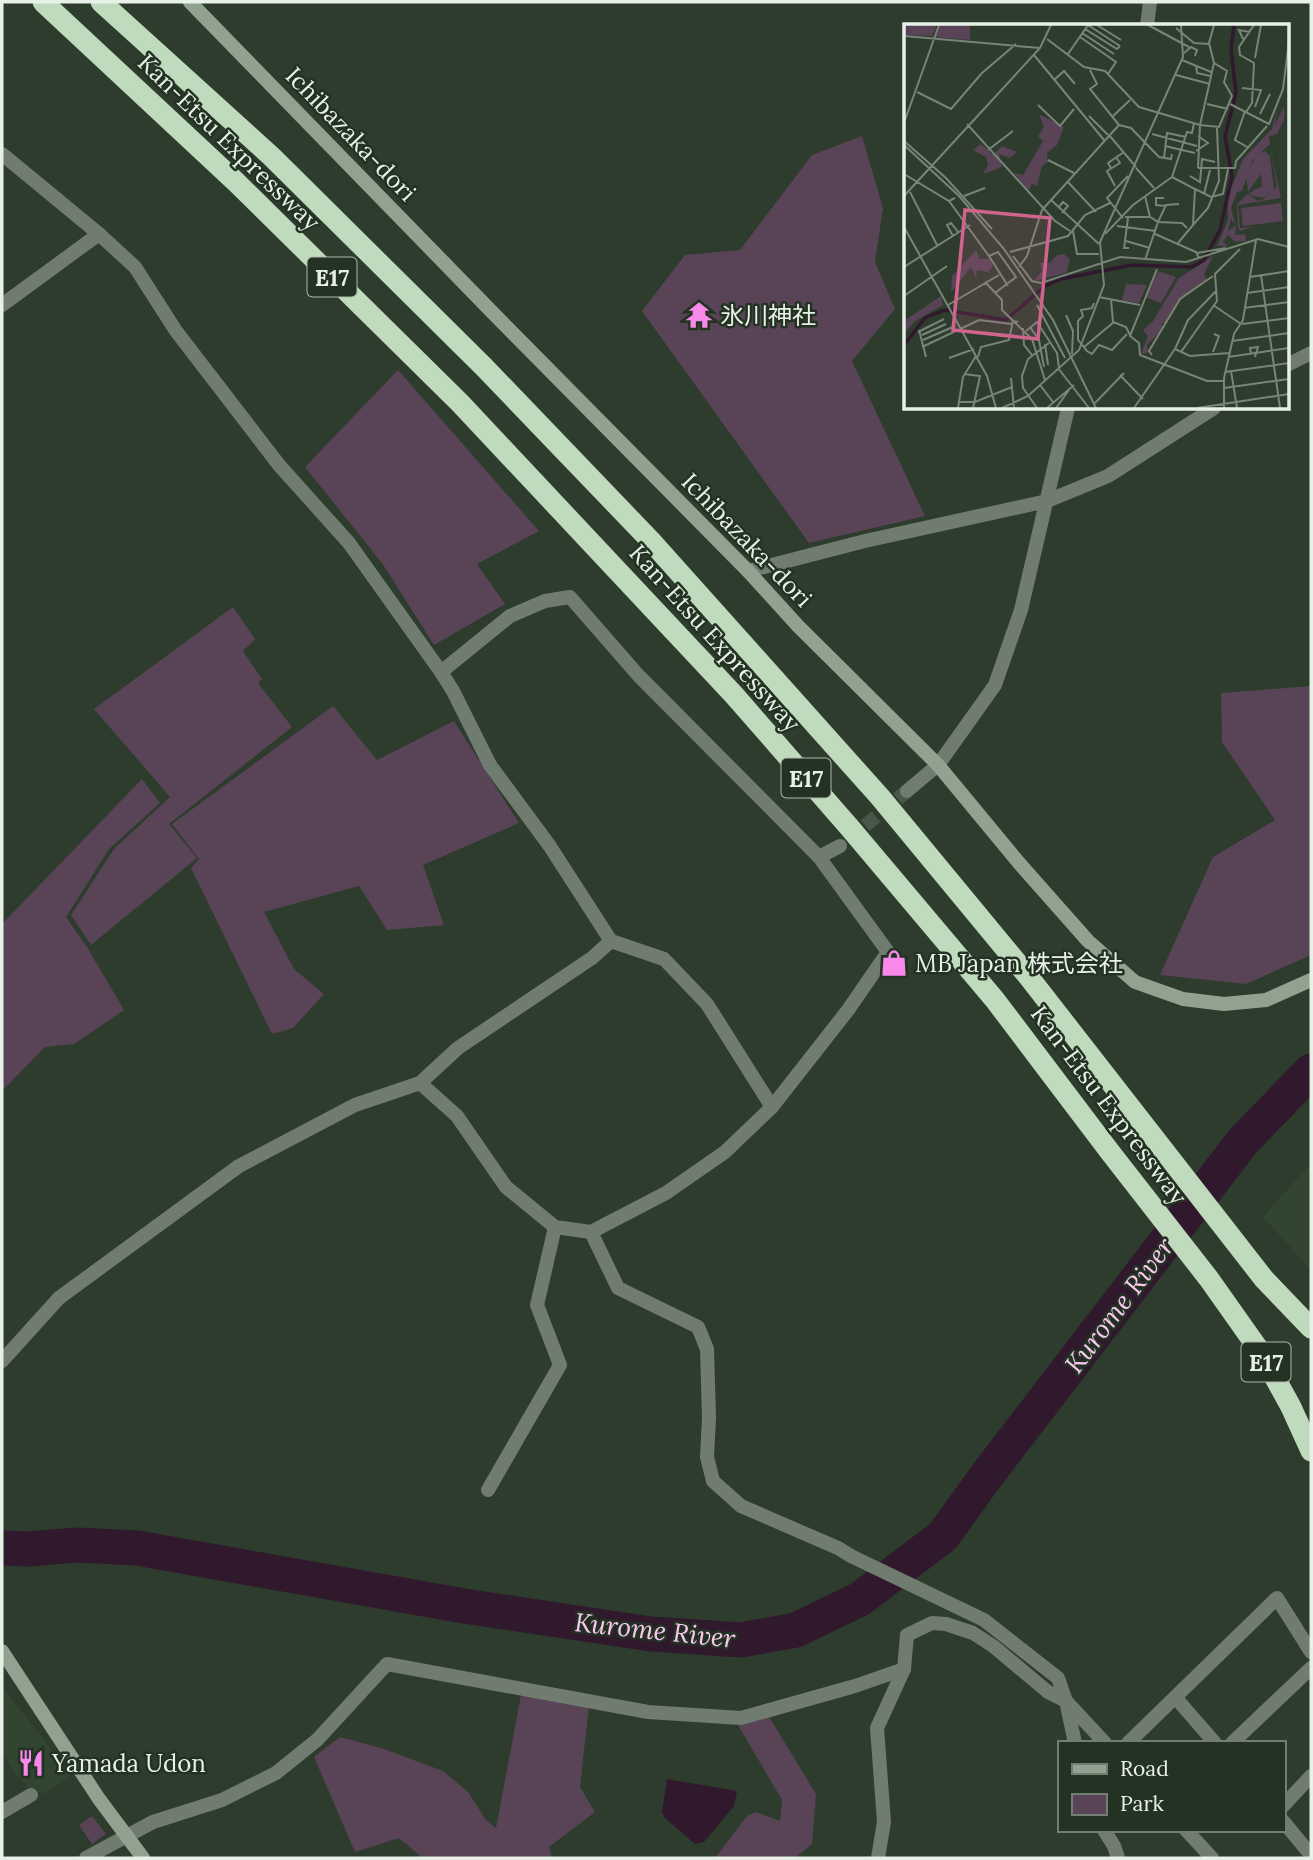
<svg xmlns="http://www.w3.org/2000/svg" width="1313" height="1860" font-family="Lora,'Noto Sans JP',serif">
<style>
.built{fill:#314531}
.green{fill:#594356}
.water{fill:#30192d}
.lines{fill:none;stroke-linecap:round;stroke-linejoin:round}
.river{stroke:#30192d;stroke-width:35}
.street-tunnel{stroke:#495749;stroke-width:14;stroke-dasharray:14 7;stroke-linecap:butt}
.street{stroke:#717c70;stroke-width:14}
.secondary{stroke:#91a290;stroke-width:14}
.highway{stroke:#bfdabd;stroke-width:21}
.labels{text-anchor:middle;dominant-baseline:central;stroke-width:5;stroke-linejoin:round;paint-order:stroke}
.shield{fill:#233223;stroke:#adb8ac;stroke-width:2}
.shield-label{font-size:23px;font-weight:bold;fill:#e8f1e7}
.street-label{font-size:24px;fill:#e8f1e7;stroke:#233223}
.poi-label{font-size:24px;fill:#e8f1e7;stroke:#233223;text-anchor:start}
.water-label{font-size:26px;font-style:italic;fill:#fac8f1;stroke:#233223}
.inset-river{fill:none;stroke:#30192d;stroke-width:3.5}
.inset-road{fill:none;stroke:#788477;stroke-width:2}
.view{fill:#cf648c;fill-opacity:0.15;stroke:#cf648c;stroke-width:3.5}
.inset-edge{fill:none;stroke:#e8f1e7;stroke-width:3.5}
</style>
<rect width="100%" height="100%" fill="#2d3c2d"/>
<g class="built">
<path d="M1311,1163v107l-48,-53z"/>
<path d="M2,1686l69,89 -28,19 -13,-6 -15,-14 -13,-23z"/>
</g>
<g class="green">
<path d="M862,136l21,72 -8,54 20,47 -43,52 73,155 -116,27 -167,-232 43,-56 55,-5 72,-95z"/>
<path d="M398,370l141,161 -62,33 28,40 -71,41 -52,-82 -77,-96z"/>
<path d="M233,607l22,32 -12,12 19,28 -4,4 34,44 -123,97 28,34 -106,87 -20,-30 43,-66 56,-52 -76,-88z"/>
<path d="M1311,686v269l-65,29 -86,-9 53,-118 62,-37 -53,-78 -1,-49z"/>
<path d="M333,706l44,54 77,-39 65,102 -96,42 21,60 -57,5 -28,-44 -95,26 30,57 30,25 -31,34 -21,6 -81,-166 8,-9 -27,-35z"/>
<path d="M142,779l18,24 -51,46 -43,68 21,30 37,63 -50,34 -29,3 -43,44v-167z"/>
<path d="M521,1695l68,11 -9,81 15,25 -46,35 3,11h-129l-24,-20 -44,14 -41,-95 26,-20 44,12 59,22 25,21 18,28 10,8z"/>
<path d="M768,1715l48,79 -4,50 -17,14h-80l32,-42 9,-4 24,9 2,-21 -44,-75z"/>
<path d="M92,1816l14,18 -14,10 -13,-19z"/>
</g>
<path class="water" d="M667,1779l70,12 -3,15 -30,36 -9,2 -30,-26 -3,-6z"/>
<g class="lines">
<path class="river" d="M2,1548l27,1 49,-4 59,3 327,58 187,28 90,6 55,-10 64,-31 83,-63 44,-61 256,-334 68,-70"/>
<path class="street-tunnel" d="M849,839l58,-48"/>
<g class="street">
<path d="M1147,26l3,-24"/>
<path d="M2,154l97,80 36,33 41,64 103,134 70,78 92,129 69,-56 35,-15 25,-4 68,78 181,182 69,95 -40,58 -76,97 -47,45 -59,41 -75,39 -36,-5 -49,-40 -49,-71 -37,-33"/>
<path d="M2,305l97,-71"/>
<path d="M1287,365l24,-12"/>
<path d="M748,571l117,-30 182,-40 61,-25 106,-68"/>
<path d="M441,672l12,19 37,74 59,80 62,96 53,18 43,45 65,103"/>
<path d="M907,791l31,-26 57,-80 26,-75 47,-202"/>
<path d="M819,857l21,-11"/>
<path d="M591,1232l27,56 80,39 9,22 2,69 -2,39 6,24 28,25 97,42 13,8 133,64 74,58 8,23 9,42"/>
<path d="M2,1361l57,-63 180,-132 116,-61 65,-22 38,-35 134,-90 19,-17"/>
<path d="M488,1490l72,-125 -23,-60 18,-78"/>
<path d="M1175,1697l40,46"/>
<path d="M1128,1743l149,-145 34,54"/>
<path d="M1232,1743l79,-75"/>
<path d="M1283,1806l28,-30"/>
<path d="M2,1812l29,-17"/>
<path d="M1283,1821l28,34"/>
<path d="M1104,1830l10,16 4,12"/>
<path d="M1186,1830l26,28"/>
<path d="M86,1858l67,-36 69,-22 54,-27 41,-33 70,-76 261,48 93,6 114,-32 49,-17"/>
<path d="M878,1858l6,-36 -7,-94 27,-59 3,-34 25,-12 14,1 27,9 20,13 55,46 18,9 39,42"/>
</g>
<g class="secondary">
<path d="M190,2l302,310 256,259 50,55 140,139 81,98 69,78 47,41 48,17 41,5 42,-4 45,-20"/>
<path d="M2,1651l97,148 44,59"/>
</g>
<g class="highway">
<path d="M43,2l193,180 224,221 274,292 116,133 145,172 115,152 99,127 53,75 29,53 20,44"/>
<path d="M101,2l170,154 213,211 167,174 229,256 148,179 236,303 47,49"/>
</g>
</g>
<defs>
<symbol id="temple-bare" viewBox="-9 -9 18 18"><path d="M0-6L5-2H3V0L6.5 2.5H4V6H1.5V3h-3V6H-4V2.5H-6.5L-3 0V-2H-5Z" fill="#f888ea" stroke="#233223" stroke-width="2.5" paint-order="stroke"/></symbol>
<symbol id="shop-bare" viewBox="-9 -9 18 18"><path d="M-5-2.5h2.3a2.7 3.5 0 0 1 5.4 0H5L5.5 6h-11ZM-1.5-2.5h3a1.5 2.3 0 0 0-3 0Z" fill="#f888ea" stroke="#233223" stroke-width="2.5" paint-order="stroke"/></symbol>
<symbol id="restaurant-bare" viewBox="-9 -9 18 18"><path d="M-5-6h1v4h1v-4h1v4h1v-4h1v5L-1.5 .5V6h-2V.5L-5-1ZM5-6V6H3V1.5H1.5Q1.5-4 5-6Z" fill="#f888ea" stroke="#233223" stroke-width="2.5" paint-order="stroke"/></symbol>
</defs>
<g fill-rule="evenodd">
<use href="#temple-bare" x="680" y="296" width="38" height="38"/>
<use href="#shop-bare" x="875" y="944" width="38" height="38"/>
<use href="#restaurant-bare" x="12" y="1744" width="38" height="38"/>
</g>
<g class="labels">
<g class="shield">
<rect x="307.5" y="257.5" width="49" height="39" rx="5"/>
<rect x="781.5" y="758.5" width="49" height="39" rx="5"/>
<rect x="1241.5" y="1342.5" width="49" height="39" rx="5"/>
</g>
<g class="shield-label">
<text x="332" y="277">E17</text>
<text x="806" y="778">E17</text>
<text x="1266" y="1362">E17</text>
</g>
<g class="street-label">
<text transform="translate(351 134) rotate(46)">Ichibazaka-dori</text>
<text transform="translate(229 142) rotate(44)">Kan-Etsu Expressway</text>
<text transform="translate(747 540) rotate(46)">Ichibazaka-dori</text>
<text transform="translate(715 638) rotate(48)">Kan-Etsu Expressway</text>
<text transform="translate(1109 1105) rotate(53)">Kan-Etsu Expressway</text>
</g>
<g class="poi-label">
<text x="720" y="315">氷川神社</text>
<text x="915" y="963">MB Japan 株式会社</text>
<text x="52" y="1763">Yamada Udon</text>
</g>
<g class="water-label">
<text transform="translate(1119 1305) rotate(-53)">Kurome River</text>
<text transform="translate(655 1630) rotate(6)">Kurome River</text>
</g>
</g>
<g transform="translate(904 24)">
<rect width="385" height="385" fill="#2d3c2d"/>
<path d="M0,1h33l-5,11 -28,-1zM36,1h30v15l-35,-3zM374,82l-3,19 9,-19v14l-7,14 -8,2 1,8 -18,17 -10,30 -5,1 -6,16 4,16 -4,-5 -3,12 8,-6 -1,10 10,-1 1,7 -11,1 -7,-7 -5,7 5,4h-11l11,-26v-24l15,-37 29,-30zM135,90l25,13 -7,18 -10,8 1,9 -6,4 -5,20 -5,-2 -4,7 -14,-18 9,2 20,-34 -5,-5 6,-9zM77,120l12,11 9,-9 15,6 -7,6 -11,-4 3,13 -19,7 5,-9 -2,-8 -13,-7zM366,122l11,52 -43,7 2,23 12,-1 -11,4 -3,-3 -1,-24 11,-10 10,7 6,-2 13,-13zM361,127l5,6 4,32 -10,9 -11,-2 -4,-3 13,-7 -1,-12 -13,18 -2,-16 10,-20zM377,179l2,18 -40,5 -2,-18zM72,226l4,9h10l3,7 -5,6 -11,-2 -1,8 -5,-11 -20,25 1,-16zM160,230l6,6 -4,13 -32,8 8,-10 -2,-8h10l7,-8zM309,232l-9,18 3,5 -30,22 -11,22 -5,1 3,4 -17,17 1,8 -7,1 7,-18 -5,-6 10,-9 26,-43zM254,247l18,6 -15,26 -16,-6zM222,260l21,1 -8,18 -17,-3zM37,272l2,9 -28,16 -11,13v-13z" fill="#594356"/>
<path class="inset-river" d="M0,321l21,-27 20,-8 61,10 39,-34 16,-7 71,-14 60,2 12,-7 16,-30 12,-54 -7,-40 11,-43 -5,-44 3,-24"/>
<path class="inset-road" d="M193,1l24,15M244,1l41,22M272,4l18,15 15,1M181,5l32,20 3,-3M178,9l32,21M0,12l136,12M176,13l36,25 -8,12M143,15l37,28 21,4 34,36 61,18 14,-62 -5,-20 5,-18M339,15l-4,-9 11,2M280,29l7,-6 6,3 -2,6M164,30l20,-29 32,21M130,31l70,85M351,34l6,-33M278,36l29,12M292,41l1,8 13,3M186,46l7,14 -7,5 29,36 12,3 28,29 12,2 1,-5M272,51l34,9M150,56l10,-9 11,13M338,64l19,2 -6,17M13,68l34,17 31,-36 34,-29M303,80l21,5M326,80l39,20 14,-35 6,-48M134,81l22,21 14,-17M341,87l-10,29 14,8M342,88l6,-9 2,-40 -14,-8 -1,-8 15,-22M356,90l10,-20M185,92l19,19M208,93l18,-17M0,99l35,-98M63,100l88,97 15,10M248,110l45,12M205,111l27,32M0,117l42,37 46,51M0,121l55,51 45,53 49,71 43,88M261,122l30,7M84,126l25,-19M292,127l12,-8 -10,-7M260,134l3,-25 19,4M144,136l26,13M207,144l-3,-5 16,-11M232,144l18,20M294,144l2,-43 19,2 13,-31 -8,-14 3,-11 -13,-8M294,144h37l1,-7 31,-35M0,150l45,27 6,-3M286,152l10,6 2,-23 13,3M268,153l23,12 -2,36 -15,18M163,157l29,31M211,162l-8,-15 13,-8 -4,-6M291,165l16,8 12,-3 5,-25M6,168l27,53M300,170l6,-24M0,172l136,-148 11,-23M60,172l21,-8M241,172l5,21M260,174h-8v7l10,1M147,176l48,44M45,177l40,55 9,-4 18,25 -21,16M275,180l-13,1 -8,17 24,1 5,5M154,184l5,-6 5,4 -6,7M221,193h25l8,5 -13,38M219,194l-16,-20 21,-22M224,194l-4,30h5M289,201l15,-17 11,-27 -2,-53M213,202l39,5M0,203l83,149 9,32M169,207l4,23h22M201,210l28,-29 39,-28 15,-45 5,1 2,-10M251,210l41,18 3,6M49,212l-6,-11 4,-2 7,9M222,217l24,7M106,228l58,-16 17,-21 25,-12M293,229l29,-5M85,232l19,30M109,232l19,25 9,2 79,-26 66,5 72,-23 31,8M0,243l66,-42M115,243l8,-11 15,-46 77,-85M253,245l-27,67 9,7 1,12 67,26h17M357,251l19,133M346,253l39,-6M81,258l17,18v10l30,29 13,41M343,269l42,-6M0,272l43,-30M195,273l41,8M207,275l2,23 13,5 4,8M190,279l-2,5 -11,2 2,6 -5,5v19l9,11 5,3 7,-9 13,5 15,-16M44,281l51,-30M133,281l28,53M309,281l28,19M340,284l45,-6M162,291l7,16 -1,23M338,300l47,-6M126,303l9,13 5,27M119,304l1,17 8,10M15,306l7,27M122,307l11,-9 20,31 2,15M14,308l26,-13M18,311l24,-11M19,316l32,-14M328,317l57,-8M141,320l3,21M18,323l57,-27 33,4M180,323l30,-25M271,325l13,-29 29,-30M277,328l36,-51 -2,-27 25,-25M309,328l6,-16 -5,-2M347,329l-1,-5 8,-1 -3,10M248,331l-3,-4 31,-52 33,-23M74,333l3,-10 28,-7 4,-19 5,1M324,333l61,-9M45,334l25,-9M154,344l31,40M327,347l6,37M321,348l64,-9M60,350l16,2 -7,32M216,351l23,24M107,354l3,30M136,361l13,17M320,364l65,-9M55,378h16l37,-15M191,379l29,-30M54,384l5,-31 13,-21M98,384l26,-12 51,-46 25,-65 -4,-43 83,-185 -2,-32M133,384l-14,-20 -1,-12 6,-17 21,-16M143,384l27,-23M152,384l13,-18M230,384l41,-59 15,7 39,-3M293,384l92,-14M320,384v-30l10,-44 9,-14 13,-80"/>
<path class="view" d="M61,186l85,8 -12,121 -85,-9z"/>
<rect width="385" height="385" class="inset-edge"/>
</g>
<rect width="1313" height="1860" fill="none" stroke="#e8f1e7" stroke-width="7"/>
<rect x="1058" y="1741" width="228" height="91" fill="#233223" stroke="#727e71" stroke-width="2"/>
<rect x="1072" y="1764" width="35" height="10" fill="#91a290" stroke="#727e71" stroke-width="2"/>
<text x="1120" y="1776" font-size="21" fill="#e8f1e7">Road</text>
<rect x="1072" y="1794" width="35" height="21" fill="#594356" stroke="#727e71" stroke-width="2"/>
<text x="1120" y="1811" font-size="21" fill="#e8f1e7">Park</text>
</svg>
